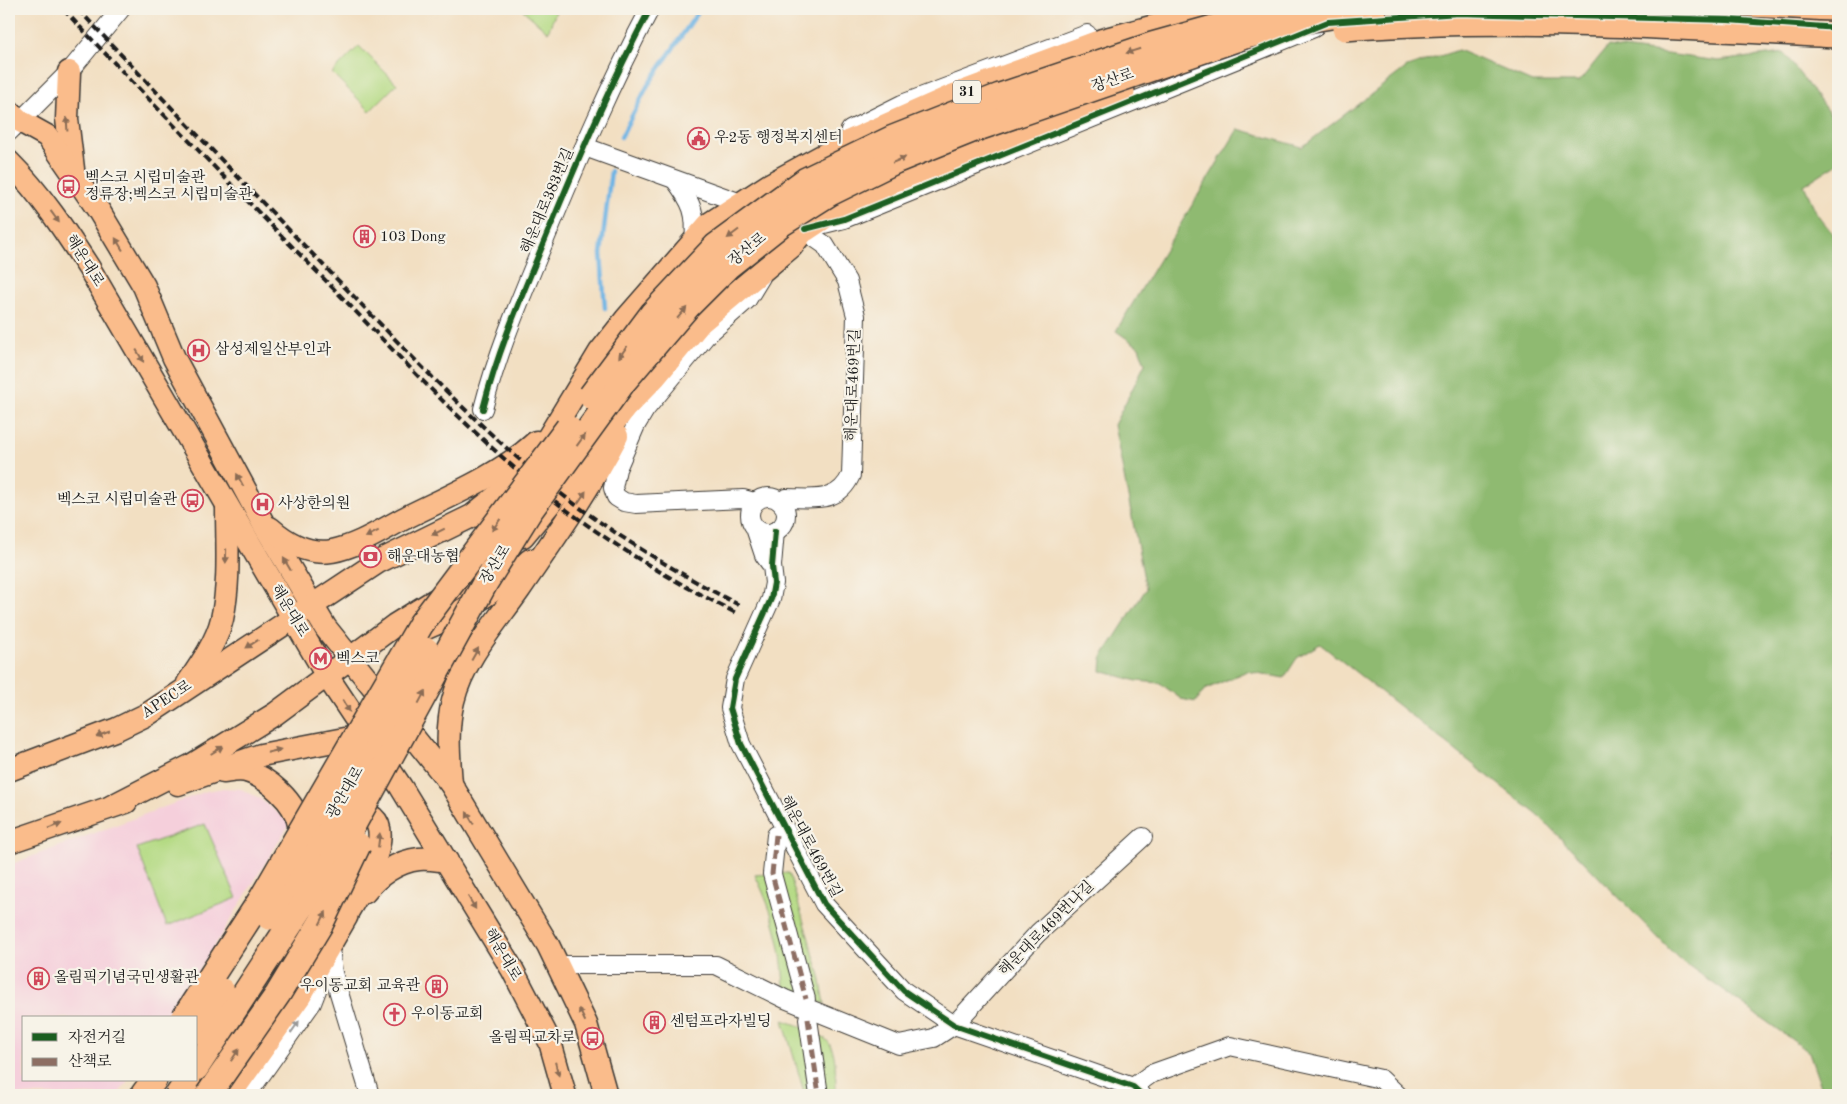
<svg xmlns="http://www.w3.org/2000/svg" width="1847" height="1104" font-family="'Old Standard TT','Noto Serif KR',serif">
<style>
.built{fill:#f5cfdb}
.green{fill:#b4da83;stroke:#687b50}
.forest{fill:#8fba71;stroke:#566b46}
.lines{fill:none;stroke-linecap:round;stroke-linejoin:round}
.stream{stroke:#6eb4e4;stroke-width:4.5}
.minor-casing{stroke:#3c3935;stroke-width:20}
.major-casing{stroke:#3c3935;stroke-width:25}
.highway-casing{stroke:#3c3935;stroke-width:28}
.minor{stroke:#fff;stroke-width:18}
.major{stroke:#fabc8b;stroke-width:22}
.highway{stroke:#fabc8b;stroke-width:25}
.rail{stroke:#1c1c1c;stroke-width:4;stroke-dasharray:8 4;stroke-linecap:butt}
.highway-bridge-casing{stroke:#3c3935;stroke-width:28;stroke-linecap:butt}
.highway-bridge{stroke:#fabc8b;stroke-width:25}
.quiet{stroke:#8d6e63;stroke-width:5;stroke-dasharray:10 5;stroke-linecap:butt}
.cycleway-casing{stroke:#f7f3e8;stroke-width:9}
.cycleway{stroke:#1b5e20;stroke-width:6}
.oneway{fill:#8b6c54}
.oneway2{fill:#999}
.labels{text-anchor:middle;dominant-baseline:central;stroke-width:4.5;stroke-linejoin:round;paint-order:stroke}
.shield{fill:#f7f3e8;stroke:#5e5c59;stroke-width:1}
.shield-label{font-size:14px;font-weight:bold;fill:#1c1c1c}
.street-label{font-size:15px;fill:#1c1c1c;stroke:#f7f3e8}
.poi-label{font-size:15px;fill:#1c1c1c;stroke:#f7f3e8;text-anchor:start}
</style>
<rect width="100%" height="100%" fill="#f7f3e8"/>
<filter id="ink" filterUnits="userSpaceOnUse"><feTurbulence type="fractalNoise" baseFrequency=".02" numOctaves="2"/><feDisplacementMap in="SourceGraphic" scale="10" xChannelSelector="R" yChannelSelector="G"/><feConvolveMatrix kernelMatrix="1 2 1 2 8 2 1 2 1" color-interpolation-filters="sRGB"/></filter>
<filter id="wash" filterUnits="userSpaceOnUse"><feTurbulence type="fractalNoise" baseFrequency=".0096" numOctaves="4" result="noise"/><feDisplacementMap in="SourceGraphic" scale="20" xChannelSelector="R" yChannelSelector="G"/><feGaussianBlur stdDeviation="1.12" result="paint"/><feColorMatrix in="noise" values="0 0 0 0 0 0 0 0 0 0 0 0 0 0 0 0 0 1.4 0 .05"/><feComposite in="paint" operator="in"/></filter>
<g filter="url(#wash)">
<rect width="100%" height="100%" fill="#f2dfc2"/>
<path class="built" d="M223,788l18,1 18,9 31,25 -120,195h-146v62h104l-10,15h-109v-230l198,-74z"/>
<g class="green">
<path d="M522,9h35l-9,23z"/>
<path d="M359,46l38,38 -27,27 -38,-38z"/>
<path d="M205,824l32,74 -70,28 -30,-78z"/>
<path d="M789,873l31,103 5,28 -41,-17c-2,-41 -10,-74 -29,-112z"/>
<path d="M783,1020c54,19 52,19 53,75h-31z"/>
</g>
<path class="forest" d="M1608,46l110,15 66,-8 45,60 9,1v49l-34,22 13,29 21,26v855h-14l-15,-43 -131,-94 -139,-142 -219,-172 -23,14 -13,20 -37,-7 -43,19 -8,12 -15,-3 -21,-16 -23,-2 -36,-10 1,-14 44,-68 -32,-164 31,-61 -6,-17 -23,-16 122,-202 64,18 105,-80 51,-17 74,32h47z"/>
<g class="lines">
<g class="stream">
<path d="M621,137l27,-52 52,-76"/>
<path d="M605,308l-4,-54 10,-83"/>
</g>
</g>
</g>
<g filter="url(#ink)">
<g class="lines">
<defs>
<g id="minor">
<path d="M850,130l52,-26 185,-70"/>
<path d="M9,132l60,-60 52,-63"/>
<path d="M585,147l164,59"/>
<path d="M675,180c17,23 22,33 19,62"/>
<path d="M820,225l24,-6 470,-191"/>
<path d="M483,409c15,-59 40,-116 63,-172 32,-77 65,-155 104,-228"/>
<circle cx="768" cy="515" r="18"/>
<path d="M754,502l-11,-3 -107,5 -12,-2 -8,-5 -3,-9 4,-19 19,-44 9,-15 61,-74 41,-36 14,-23"/>
<path d="M780,502l6,-4c28,0 52,6 65,-23l5,-159 -9,-35 -22,-36 -29,-20"/>
<path d="M755,528l9,27 8,11"/>
<path d="M775,531l-3,35 2,17 -3,16 -36,80 -5,29 11,36 83,160 80,87 50,34 179,62 9,8"/>
<path d="M776,835l-4,39 34,125"/>
<path d="M331,955l2,18 37,122"/>
<path d="M558,965h158l69,34 114,46 35,-7 20,-13 84,-92 105,-96"/>
<path d="M808,1019l11,76"/>
<path d="M1133,1087l18,-13 79,-28 151,33 17,16"/>
<path d="M247,1095l65,-92 15,-39"/>
</g>
<g id="major">
<path d="M69,72l-2,47 6,50"/>
<path d="M9,111l11,10 27,15 52,75 45,75 30,72 89,165 62,104 126,157 97,161 38,79 20,71"/>
<path d="M9,162c32,32 56,69 80,106l238,408 74,111 111,182 38,73 15,53"/>
<path d="M270,528c17,15 38,27 62,23 26,-5 50,-21 73,-33 44,-22 94,-42 131,-76"/>
<path d="M523,536l58,-70 44,-58 31,-32 45,-54 90,-75 14,-18"/>
<path d="M409,635c46,-17 86,-42 121,-75"/>
<path d="M188,683c13,-19 29,-42 34,-64 8,-36 5,-75 5,-111"/>
<path d="M9,770l108,-41 31,-15 230,-152 94,-46 36,-29 29,-31 63,-104 26,-33 83,-95 60,-39 64,-35"/>
<path d="M223,772c8,-1 16,-3 23,-1 21,6 50,31 53,54 1,6 0,13 1,19"/>
<path d="M178,784l83,-29 104,-20"/>
<path d="M451,784c-2,-28 -5,-55 2,-83 10,-41 42,-77 66,-111 34,-50 70,-100 98,-154"/>
<path d="M112,806l80,-41 83,-51 120,-89 102,-63"/>
<path d="M343,814c9,-3 17,-3 26,1 30,17 -12,81 -24,101"/>
<path d="M9,842l117,-40"/>
<path d="M365,892c12,-16 33,-31 54,-33 9,-1 19,1 28,2"/>
</g>
<g id="highway">
<path d="M1688,9l150,9"/>
<path d="M833,150l120,-53 151,-56 120,-32"/>
<path d="M805,229l30,-20 57,-29 230,-88"/>
<path d="M143,1095l11,-15"/>
<path d="M178,1095l10,-15"/>
<path d="M228,1095l71,-100 46,-79"/>
</g>
</defs>
<use href="#minor" class="minor-casing"/>
<use href="#major" class="major-casing"/>
<use href="#highway" class="highway-casing"/>
<use href="#minor" class="minor"/>
<use href="#major" class="major"/>
<use href="#highway" class="highway"/>
<g class="rail">
<path d="M63,9c89,94 179,187 270,279 66,68 130,138 203,198 62,51 129,91 200,127"/>
<path d="M78,9c83,88 167,176 252,263 75,77 149,158 234,224 55,42 114,77 175,109"/>
</g>
<defs>
<g id="highway-bridge">
<path d="M1345,28c164,-13 329,-1 493,7"/>
<path d="M591,396l62,-83 63,-67 90,-66 85,-41 109,-43 152,-51 129,-36"/>
<path d="M269,917l72,-113 85,-154"/>
<path d="M184,1018l78,-120 159,-274 147,-196"/>
<path d="M196,1031l26,-40"/>
<path d="M196,1068l145,-221 144,-264 44,-71 95,-131 64,-75 40,-40 53,-42 49,-31 65,-32 77,-31 273,-94 68,-17 60,-10"/>
<path d="M208,1095l70,-101 43,-71 37,-78"/>
</g>
</defs>
<use href="#highway-bridge" class="highway-bridge-casing"/>
<use href="#highway-bridge" class="highway-bridge"/>
<g class="quiet">
<path d="M776,835l-4,39 34,125"/>
<path d="M808,1019l11,76"/>
</g>
<defs>
<g id="cycleway">
<path d="M805,229l39,-10 484,-197 131,-9 269,7 110,8"/>
<path d="M483,409c15,-59 40,-116 63,-172 32,-77 65,-155 104,-228"/>
<path d="M775,531l-3,35 2,17 -3,16 -36,80 -5,29 11,36 83,160 80,87 50,34 179,62 9,8"/>
</g>
</defs>
<use href="#cycleway" class="cycleway-casing"/>
<use href="#cycleway" class="cycleway"/>
</g>
<defs><path id="oneway-solid" d="M-6-.8H1V-3.2L6.5 0L1 3.2V.8H-6Z" transform="scale(1.25)"/></defs>
<g class="oneway">
<use href="#oneway-solid" transform="translate(1133 51) rotate(162)"/>
<use href="#oneway-solid" transform="translate(67 124) rotate(-93)"/>
<use href="#oneway-solid" transform="translate(899 160) rotate(-23)"/>
<use href="#oneway-solid" transform="translate(55 217) rotate(54)"/>
<use href="#oneway-solid" transform="translate(733 234) rotate(143)"/>
<use href="#oneway-solid" transform="translate(119 244) rotate(-121)"/>
<use href="#oneway-solid" transform="translate(682 313) rotate(-49)"/>
<use href="#oneway-solid" transform="translate(623 352) rotate(126)"/>
<use href="#oneway-solid" transform="translate(140 356) rotate(60)"/>
<use href="#oneway-solid" transform="translate(581 440) rotate(-54)"/>
<use href="#oneway-solid" transform="translate(240 480) rotate(-118)"/>
<use href="#oneway-solid" transform="translate(582 497) rotate(-56)"/>
<use href="#oneway-solid" transform="translate(496 525) rotate(126)"/>
<use href="#oneway-solid" transform="translate(438 532) rotate(154)"/>
<use href="#oneway-solid" transform="translate(372 534) rotate(153)"/>
<use href="#oneway-solid" transform="translate(226 556) rotate(91)"/>
<use href="#oneway-solid" transform="translate(287 564) rotate(-120)"/>
<use href="#oneway-solid" transform="translate(252 644) rotate(147)"/>
<use href="#oneway-solid" transform="translate(475 654) rotate(-61)"/>
<use href="#oneway-solid" transform="translate(422 697) rotate(-62)"/>
<use href="#oneway-solid" transform="translate(346 706) rotate(58)"/>
<use href="#oneway-solid" transform="translate(103 734) rotate(159)"/>
<use href="#oneway-solid" transform="translate(217 750) rotate(-32)"/>
<use href="#oneway-solid" transform="translate(274 751) rotate(-14)"/>
<use href="#oneway-solid" transform="translate(470 818) rotate(-120)"/>
<use href="#oneway-solid" transform="translate(55 826) rotate(-19)"/>
<use href="#oneway-solid" transform="translate(379 840) rotate(-83)"/>
<use href="#oneway-solid" transform="translate(472 903) rotate(59)"/>
<use href="#oneway-solid" transform="translate(323 918) rotate(-63)"/>
<use href="#oneway-solid" transform="translate(582 1015) rotate(-116)"/>
<use href="#oneway-solid" transform="translate(235 1055) rotate(-56)"/>
<use href="#oneway-solid" transform="translate(557 1069) rotate(75)"/>
</g>
<use class="oneway2" href="#oneway-solid" transform="translate(295 1027) rotate(-55)"/>
</g>
<defs>
<symbol id="civic-ring" viewBox="-11 -11 22 22"><circle r="9.5" fill="#f7f3e8" stroke="#d1495b" stroke-width="1.5"/><path d="M-.6-6.5H3V-4.5H.6V-3L4-1V1h2V6H-6V1h2V-1L-.6-3ZM-1.2 2.5V6h2.4V2.5Z" fill="#d1495b"/></symbol>
<symbol id="bus-ring" viewBox="-11 -11 22 22"><circle r="9.5" fill="#f7f3e8" stroke="#d1495b" stroke-width="1.5"/><path d="M-5-6H5V4H4V6H2V4H-2V6H-4V4H-5ZM-3.5-4V0h7V-4ZM-3.5 1.2v1.5H-2V1.2ZM2 1.2v1.5H3.5V1.2Z" fill="#d1495b"/></symbol>
<symbol id="building-ring" viewBox="-11 -11 22 22"><circle r="9.5" fill="#f7f3e8" stroke="#d1495b" stroke-width="1.5"/><path d="M-4-6H4V6H1V3H-1V6H-4ZM-2.5-4.3h1.7v1.8h-1.7ZM.8-4.3h1.7v1.8H.8ZM-2.5-1h1.7V.8h-1.7ZM.8-1h1.7V.8H.8Z" fill="#d1495b"/></symbol>
<symbol id="hospital-ring" viewBox="-11 -11 22 22"><circle r="9.5" fill="#f7f3e8" stroke="#d1495b" stroke-width="1.5"/><path d="M-5-5h3v3.5h4V-5h3V5h-3V1.5h-4V5h-3Z" fill="#d1495b"/></symbol>
<symbol id="bank-ring" viewBox="-11 -11 22 22"><circle r="9.5" fill="#f7f3e8" stroke="#d1495b" stroke-width="1.5"/><path d="M-6-4H6V4H-6ZM0-2.3a2.3 2.3 0 1 0 0 4.6a2.3 2.3 0 1 0 0-4.6Z" fill="#d1495b"/></symbol>
<symbol id="metro-ring" viewBox="-11 -11 22 22"><circle r="9.5" fill="#f7f3e8" stroke="#d1495b" stroke-width="1.5"/><path d="M-5.5 5V-5H-3L0 0L3-5H5.5V5H3V-.5L0 4L-3-.5V5Z" fill="#d1495b"/></symbol>
<symbol id="church-ring" viewBox="-11 -11 22 22"><circle r="9.5" fill="#f7f3e8" stroke="#d1495b" stroke-width="1.5"/><path d="M-1.2-6h2.4v3.5h3.3v2.4h-3.3V6h-2.4V-.1h-3.3v-2.4h3.3Z" fill="#d1495b"/></symbol>
</defs>
<g fill-rule="evenodd">
<use href="#civic-ring" x="686" y="126" width="25" height="25"/>
<use href="#bus-ring" x="56" y="174" width="25" height="25"/>
<use href="#building-ring" x="352" y="224" width="25" height="25"/>
<use href="#hospital-ring" x="186" y="338" width="25" height="25"/>
<use href="#bus-ring" x="180" y="488" width="25" height="25"/>
<use href="#hospital-ring" x="250" y="492" width="25" height="25"/>
<use href="#bank-ring" x="358" y="544" width="25" height="25"/>
<use href="#metro-ring" x="308" y="646" width="25" height="25"/>
<use href="#building-ring" x="26" y="966" width="25" height="25"/>
<use href="#building-ring" x="424" y="974" width="25" height="25"/>
<use href="#church-ring" x="382" y="1002" width="25" height="25"/>
<use href="#building-ring" x="642" y="1010" width="25" height="25"/>
<use href="#bus-ring" x="580" y="1026" width="25" height="25"/>
</g>
<g class="labels">
<rect class="shield" x="953" y="80.5" width="28" height="23" rx="4"/>
<g class="shield-label">
<text x="967" y="92">31</text>
</g>
<g class="street-label">
<text transform="translate(1113 81) rotate(-19)">장산로</text>
<text transform="translate(548 201) rotate(-67)">해운대로383번길</text>
<text transform="translate(748 250) rotate(-39)">장산로</text>
<text transform="translate(84 261) rotate(58)">해운대로</text>
<text transform="translate(854 385) rotate(-88)">해운대로469번길</text>
<text transform="translate(496 565) rotate(-58)">장산로</text>
<text transform="translate(289 611) rotate(59)">해운대로</text>
<text transform="translate(167 700) rotate(-33)">APEC로</text>
<text transform="translate(346 793) rotate(-60)">광안대로</text>
<text transform="translate(810 847) rotate(62)">해운대로469번길</text>
<text transform="translate(1047 929) rotate(-45)">해운대로469번나길</text>
<text transform="translate(502 955) rotate(60)">해운대로</text>
</g>
<g class="poi-label">
<text x="714" y="138">우2동 행정복지센터</text>
<text x="85" y="178">벡스코 시립미술관<tspan x="85" dy="17">정류장;벡스코 시립미술관</tspan></text>
<text x="380" y="237">103 Dong</text>
<text x="215" y="350">삼성제일산부인과</text>
<text x="177" y="500" text-anchor="end">벡스코 시립미술관</text>
<text x="278" y="504">사상한의원</text>
<text x="387" y="557">해운대농협</text>
<text x="336" y="659">벡스코</text>
<text x="54" y="978">올림픽기념국민생활관</text>
<text x="420" y="986" text-anchor="end">우이동교회 교육관</text>
<text x="411" y="1014">우이동교회</text>
<text x="670" y="1022">센텀프라자빌딩</text>
<text x="576" y="1038" text-anchor="end">올림픽교차로</text>
</g>
</g>
<rect width="1847" height="1104" fill="none" stroke="#f7f3e8" stroke-width="30"/>
<rect x="22" y="1016" width="175" height="65" fill="#f7f3e8" stroke="#9f9d96"/>
<rect x="32" y="1033" width="25" height="8" fill="#1b5e20" stroke="#9f9d96"/>
<text x="68" y="1042" font-size="15" fill="#1c1c1c">자전거길</text>
<rect x="32" y="1058" width="25" height="8" fill="#8d6e63" stroke="#9f9d96"/>
<text x="68" y="1066" font-size="15" fill="#1c1c1c">산책로</text>
</svg>
